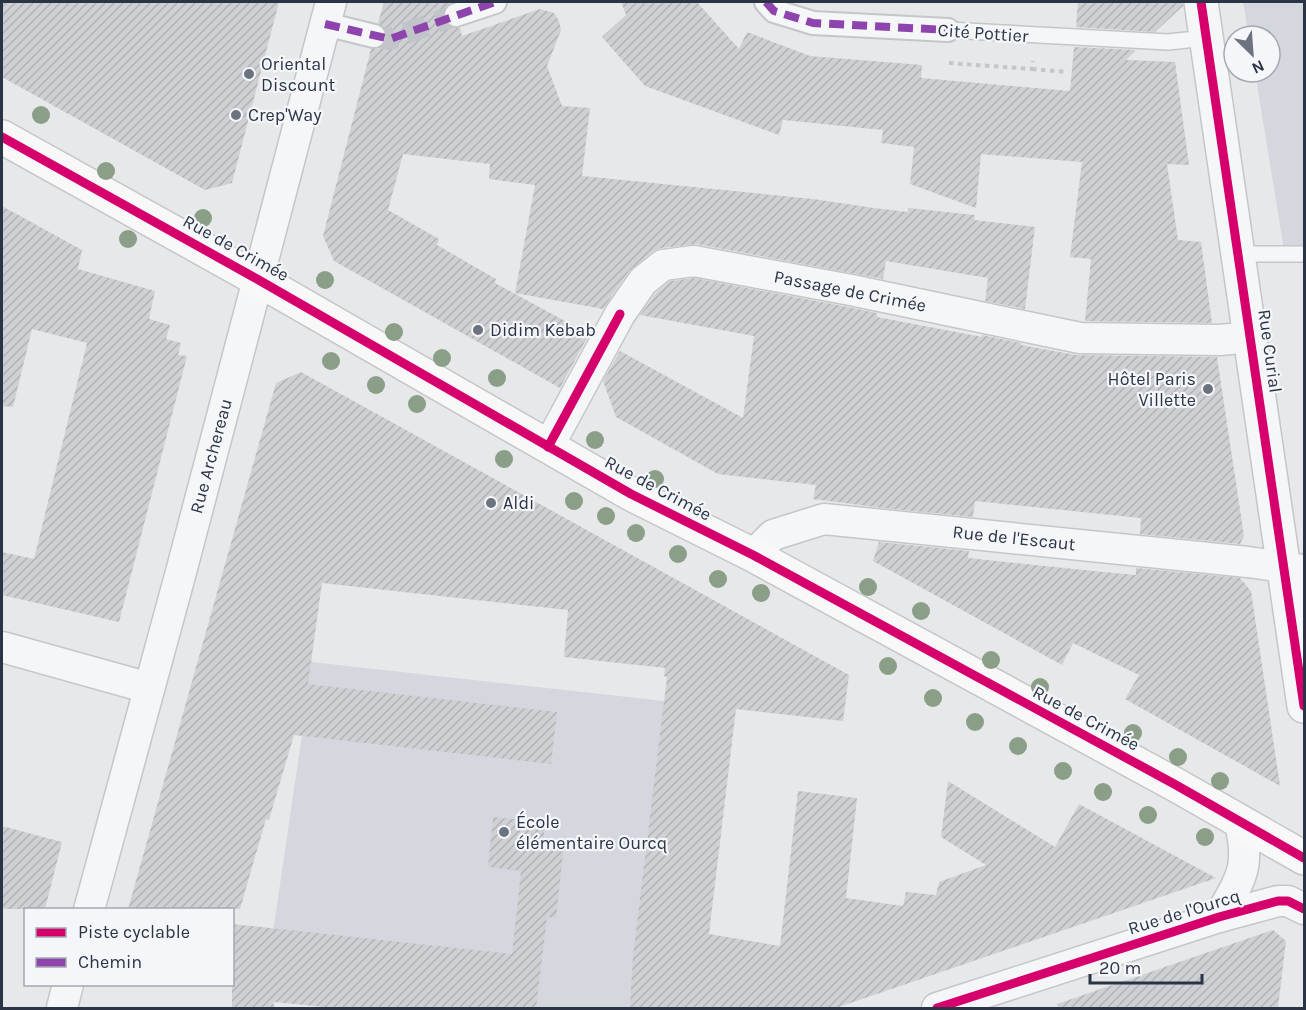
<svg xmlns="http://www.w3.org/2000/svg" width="1306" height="1010" font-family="Karla,sans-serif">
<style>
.built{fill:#d4d7dd}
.building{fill:url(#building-hatch)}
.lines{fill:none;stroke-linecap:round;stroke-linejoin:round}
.pedestrian-tunnel{stroke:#c1c4c9;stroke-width:22;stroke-dasharray:22 11;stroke-linecap:butt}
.service-casing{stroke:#c4c6c8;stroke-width:18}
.pedestrian-casing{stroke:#c4c6c8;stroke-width:26}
.minor-casing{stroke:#c4c6c8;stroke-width:33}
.tertiary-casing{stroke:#c4c6c8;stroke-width:36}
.secondary-casing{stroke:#c4c6c8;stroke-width:36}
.path{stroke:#c5c6ca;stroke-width:4;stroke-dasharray:4.5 4.5;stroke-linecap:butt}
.service{stroke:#f5f6f7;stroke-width:15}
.pedestrian{stroke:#f5f6f7;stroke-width:22}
.minor{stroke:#f5f6f7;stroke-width:30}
.tertiary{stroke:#f5f6f7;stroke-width:33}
.secondary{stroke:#f8f8f8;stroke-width:33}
.quiet{stroke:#8e44ad;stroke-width:8;stroke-dasharray:15 8;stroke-linecap:butt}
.cycleway-casing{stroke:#f4f6f9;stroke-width:13}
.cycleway{stroke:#d6006c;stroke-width:9}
.tree{fill:#8a9e88}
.poi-dot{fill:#6c737f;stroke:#f4f6f9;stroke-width:2}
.labels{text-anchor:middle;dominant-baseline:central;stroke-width:4.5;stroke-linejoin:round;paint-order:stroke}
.street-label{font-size:18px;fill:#2b3445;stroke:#f4f6f9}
.poi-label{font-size:18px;fill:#2b3445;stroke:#f4f6f9;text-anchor:start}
</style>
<defs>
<pattern id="building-hatch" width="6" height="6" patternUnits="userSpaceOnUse" patternTransform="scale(1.5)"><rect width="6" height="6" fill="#ced0d3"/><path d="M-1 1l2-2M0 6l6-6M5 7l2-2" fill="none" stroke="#b1b3b6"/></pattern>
</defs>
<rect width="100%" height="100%" fill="#e6e8ea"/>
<g class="built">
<path d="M1243,2h61v248h-20l-29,-178h15v-36h-21z"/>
<path d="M296,657l15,5 425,47 -69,284 -8,15h-324l-72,-8 40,-272z"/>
</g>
<g class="building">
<path d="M2,2h277l-47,181 -27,7 -203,-113z"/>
<path d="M384,2h67l-8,10v7l5,6 6,3h6l2,8 78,-27 14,4 5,8 2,9 -14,36 15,40 28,2 -8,68 231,23 61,9 34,4v-4l67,7 -1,5 61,7 -10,82 -40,-8 3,-23 -102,-17 -3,18 -186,-35 -36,4 -9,4 -23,19 -26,38 -88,-16 20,-108 -46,-6 1,-15 -87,-10 -15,56 51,29 -2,6 59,34 -1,4 94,51 -29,54 -226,-127 -11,-25 48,-187h7l6,-4 3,-5v-8l-9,-9z"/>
<path d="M621,2h76l42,47 8,-17 63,24 112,9 -1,13 149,13 4,-44 62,3 -10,10 49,2 14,103 -22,-1 11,76 23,2 11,81 -127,-2 6,-62 -21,-2 12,-95 -101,-8 -5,54 -66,-24 4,-37 -33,-4 2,-13 -100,-10 -4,15 -134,-49 -43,-49 24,-22z"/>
<path d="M1078,2h105v4l-28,26 -79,-5z"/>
<path d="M2,206l80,44 -4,19 77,22 -6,28 21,6 -4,14 15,4 -3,12 9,1 -68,266 -117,-27v-43l32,7 53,-216 -55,-14 -19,78 -11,-1z"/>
<path d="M694,278l154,29 29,6v4l105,20v-2l39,8v2l55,10 141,2 27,179 -4,8 -100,-10 1,-16 -166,-17 -2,16 -90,-9 -70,-9 3,-14 -98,-11 -102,-57 -13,-36 17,-30 123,67 11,-82 -114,-21 16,-22 14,-12z"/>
<path d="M301,372l548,303 -6,46 -107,-12 -27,225 71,12 18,-155 59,7 -11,100 57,8 3,-14 30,3 3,-13 47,-17 -45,-28 7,-56 107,66 24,-43 137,74 -380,130h-206l3,-52 34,-279 -3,-1 1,-8 -101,-11 4,-47 -246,-27 -14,101 249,28 -6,52 -257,-29 -25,85 -3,-1 -26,90h-112l148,-526z"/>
<path d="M879,542l90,9 -1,7 135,14 33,3v-7l104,10 11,13 29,195 -155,-87 14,-24 -66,-32 -11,22 -189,-104z"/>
<path d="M493,817l52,5 -2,20 21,3 -8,73 -9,-1 -11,91h-201l-62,-6 2,6h-43v-84l280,30 9,-83 -33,-4z"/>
<path d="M2,826l60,16 -17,67h-43z"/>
<path d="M1273,930l13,11 -8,67h-220l-1,-4z"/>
</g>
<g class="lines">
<path class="pedestrian-tunnel" d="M374,36l16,3 66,-24"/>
<defs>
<g id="service">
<path d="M948,30l220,12 38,-4"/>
<path d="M1239,254h65"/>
</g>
<g id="pedestrian">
<path d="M766,2l8,9 39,12 135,7"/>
<path d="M456,15l39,-13"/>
<path d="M325,24l49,12"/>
</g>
<g id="minor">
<path d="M548,447l72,-133 23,-33 20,-16 31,-4 157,29 229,48 140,2 31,-3"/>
<path d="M753,555l20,-20 51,-16 424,43 56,8"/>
<path d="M2,647l147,41"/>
<path d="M89,910l92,-338 150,-570"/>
<path d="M1219,917c23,-40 32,-51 20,-97"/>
<path d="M62,1008l6,-24"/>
<path d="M937,1008l282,-91 59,-16h10l16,8"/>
</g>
<path id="tertiary" d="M1201,2l103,704"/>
<path id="secondary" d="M2,137l255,142 374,215 122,61 423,230 128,73"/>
</defs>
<use href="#service" class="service-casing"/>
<use href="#pedestrian" class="pedestrian-casing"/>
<use href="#minor" class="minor-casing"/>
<use href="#tertiary" class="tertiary-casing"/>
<use href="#secondary" class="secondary-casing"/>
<g class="path">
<path d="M949,63l83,6 1,-8"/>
<path d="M1032,69l35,3"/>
</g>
<use href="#service" class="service"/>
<use href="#pedestrian" class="pedestrian"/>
<use href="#minor" class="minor"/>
<use href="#tertiary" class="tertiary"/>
<use href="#secondary" class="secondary"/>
<g class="quiet">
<path d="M766,2l8,9 39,12 135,7"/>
<path d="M325,24l65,15 105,-37"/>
</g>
<defs>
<g id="cycleway">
<path d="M1201,2l103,704"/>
<path d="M2,137l255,142 374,215 122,61 423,230 128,73"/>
<path d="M548,447l72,-133"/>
<path d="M937,1008l282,-91 59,-16h10l16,8"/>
</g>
</defs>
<use href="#cycleway" class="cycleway-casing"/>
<use href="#cycleway" class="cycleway"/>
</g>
<g class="tree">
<circle cx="41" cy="115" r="9"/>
<circle cx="106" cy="171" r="9"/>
<circle cx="203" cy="218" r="9"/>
<circle cx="128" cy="239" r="9"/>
<circle cx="325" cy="280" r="9"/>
<circle cx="394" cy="332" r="9"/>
<circle cx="442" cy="358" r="9"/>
<circle cx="331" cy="361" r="9"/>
<circle cx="497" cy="378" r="9"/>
<circle cx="376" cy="385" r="9"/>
<circle cx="417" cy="404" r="9"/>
<circle cx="595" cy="440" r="9"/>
<circle cx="504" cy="459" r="9"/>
<circle cx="655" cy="479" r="9"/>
<circle cx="574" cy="501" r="9"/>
<circle cx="606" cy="516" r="9"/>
<circle cx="636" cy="533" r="9"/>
<circle cx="678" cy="554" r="9"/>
<circle cx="718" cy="579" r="9"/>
<circle cx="868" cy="587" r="9"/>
<circle cx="761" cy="593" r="9"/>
<circle cx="921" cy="611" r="9"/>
<circle cx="991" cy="660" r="9"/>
<circle cx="888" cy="666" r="9"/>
<circle cx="1040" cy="687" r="9"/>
<circle cx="933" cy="698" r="9"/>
<circle cx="975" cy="722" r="9"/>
<circle cx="1133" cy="733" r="9"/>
<circle cx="1018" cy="746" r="9"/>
<circle cx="1178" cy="757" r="9"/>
<circle cx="1063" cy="771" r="9"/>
<circle cx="1220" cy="781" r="9"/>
<circle cx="1103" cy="792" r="9"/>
<circle cx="1148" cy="815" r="9"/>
<circle cx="1205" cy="837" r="9"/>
</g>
<g class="poi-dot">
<circle cx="249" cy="74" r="6"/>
<circle cx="236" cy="115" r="6"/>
<circle cx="478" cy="330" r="6"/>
<circle cx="1208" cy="389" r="6"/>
<circle cx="491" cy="503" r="6"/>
<circle cx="504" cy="832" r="6"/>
</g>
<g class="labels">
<g class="street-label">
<text transform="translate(983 33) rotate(4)">Cité Pottier</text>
<text transform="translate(236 248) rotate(29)">Rue de Crimée</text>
<text transform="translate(850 291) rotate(11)">Passage de Crimée</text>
<text transform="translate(1270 351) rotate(82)">Rue Curial</text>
<text transform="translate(211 456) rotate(-75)">Rue Archereau</text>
<text transform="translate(658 488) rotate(28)">Rue de Crimée</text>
<text transform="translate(1014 538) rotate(6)">Rue de l'Escaut</text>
<text transform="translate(1086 718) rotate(28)">Rue de Crimée</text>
<text transform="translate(1184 912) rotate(-17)">Rue de l'Ourcq</text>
</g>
<g class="poi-label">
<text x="261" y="64">Oriental<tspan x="261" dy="21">Discount</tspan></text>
<text x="248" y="115">Crep'Way</text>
<text x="490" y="330">Didim Kebab</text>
<text x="1196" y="379" text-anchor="end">Hôtel Paris<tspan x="1196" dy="21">Villette</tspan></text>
<text x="503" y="503">Aldi</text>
<text x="516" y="822">École<tspan x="516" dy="21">élémentaire Ourcq</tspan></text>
</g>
</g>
<rect width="1306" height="1010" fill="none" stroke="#2b3445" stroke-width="6"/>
<rect x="24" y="908" width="210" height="78" fill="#f4f6f9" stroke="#a4a8b1" stroke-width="1.5"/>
<rect x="36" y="928" width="30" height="9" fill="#d6006c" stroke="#a4a8b1" stroke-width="1.5"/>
<text x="78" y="938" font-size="18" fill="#2b3445">Piste cyclable</text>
<rect x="36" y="958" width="30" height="9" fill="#8e44ad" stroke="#a4a8b1" stroke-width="1.5"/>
<text x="78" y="968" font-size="18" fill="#2b3445">Chemin</text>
<g transform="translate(1252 54) rotate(155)"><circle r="28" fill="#f4f6f9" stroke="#a4a8b1" stroke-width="1.5"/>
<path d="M0-4.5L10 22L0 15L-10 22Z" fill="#6c737f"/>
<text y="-9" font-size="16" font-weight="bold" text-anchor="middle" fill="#2b3445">N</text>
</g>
<path d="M1090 974v9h112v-9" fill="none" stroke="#2b3445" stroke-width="3"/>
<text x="1099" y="974" font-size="18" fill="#2b3445" stroke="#f4f6f9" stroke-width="4.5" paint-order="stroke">20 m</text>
</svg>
